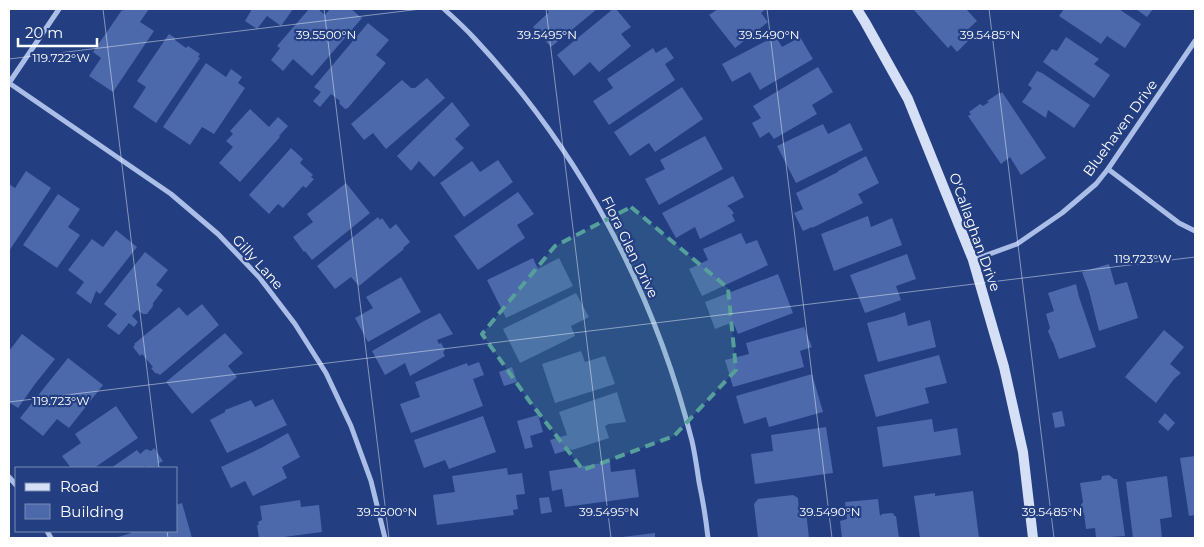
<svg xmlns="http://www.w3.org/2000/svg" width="1204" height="547" font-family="Montserrat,sans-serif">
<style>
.building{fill:#4b69ab}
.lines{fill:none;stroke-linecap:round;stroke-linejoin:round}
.street{stroke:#abbee7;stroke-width:5}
.secondary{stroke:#d5dff6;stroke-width:10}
.marked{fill:#579f9a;fill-opacity:0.2;stroke:#579f9a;stroke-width:4;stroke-dasharray:10 6;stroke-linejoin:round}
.ticks{fill:none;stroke:#fff;stroke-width:1;stroke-opacity:0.45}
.labels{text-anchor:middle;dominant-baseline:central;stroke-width:4.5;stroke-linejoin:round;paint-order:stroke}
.street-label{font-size:14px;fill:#fff;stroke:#233f82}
.ticks-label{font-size:12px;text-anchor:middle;fill:#fff;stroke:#233f82;stroke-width:4.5;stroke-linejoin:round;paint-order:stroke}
</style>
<rect width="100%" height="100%" fill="#233f82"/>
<g class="building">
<path d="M124,9h25l-9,13 14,9 -41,61 -24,-16 12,-18 -8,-6 29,-42 1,1z"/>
<path d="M252,9h41l-12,17 -14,-10 -10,13 -12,-8z"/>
<path d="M309,9h9l7,6 5,-6h21l11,9 -50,58 -19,-17 -10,12 -12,-11 9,-12 -3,-2z"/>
<path d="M546,9h51l-46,38 -18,-20 16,-15z"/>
<path d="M613,9h3l15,18 -10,7 10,12 -32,26 -9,-10 -16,14 -17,-21z"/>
<path d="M718,9h48l-5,4 7,9 -33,26 -26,-33z"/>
<path d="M915,9h51l11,12 -11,10 6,6 -15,15 -6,-7 -3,3 -34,-38z"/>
<path d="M1064,9h55l22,15 -16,24 -18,-12 -6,8 -42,-28z"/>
<path d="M1136,9h17l-6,8z"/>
<path d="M368,23l21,17 -13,15 10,8 -38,45 -3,1 -6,-6 1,-2 -9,-7 -11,13 -7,-6 8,-9 -7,-5z"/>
<path d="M169,34l6,4v2l11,8 2,-2 12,8 -2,3 2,1 -44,65 -23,-16 13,-20 -9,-6z"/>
<path d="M775,35l7,12 18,-10 13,22 -53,31 -10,-18 -18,10 -10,-18 44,-23z"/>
<path d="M1066,37l33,22 -5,5 16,11 -16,23 -51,-36 9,-13 5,2z"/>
<path d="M666,47l8,11 -9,6 10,16 -66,45 -16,-24 20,-13 -6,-9 46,-31 3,5z"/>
<path d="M206,63l20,14 5,-8 11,8 -4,6 7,5 -31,46 -12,-7 -12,18 -27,-18z"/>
<path d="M818,67l15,25 -21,13 5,9 -43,25 -5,-7 -9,6 -8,-15 9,-5 -8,-12z"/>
<path d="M1037,71l5,2 48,32 -16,23 -26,-18 -2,8 -24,-16 10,-14 -4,-3z"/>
<path d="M427,78l18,20 -59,51 -13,-16 -9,7 -13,-16 51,-44 9,8h4z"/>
<path d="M682,87l21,32 -48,33 -6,-9 -19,13 -16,-24z"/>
<path d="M1002,92l44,66 -25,17 -11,-18 -9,7 -33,-48 3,-2 -2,-2 11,-8 3,2 6,-4 -2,-1 12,-8 1,1z"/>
<path d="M452,102l18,23 -15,14 9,9 -30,29 -15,-16 -8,10 -14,-15z"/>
<path d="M250,109l19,18 9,-10 10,9 -9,10 1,1 -40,45 -21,-19 14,-16 -7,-6 7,-7 -3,-3z"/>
<path d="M850,123l13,27 -67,33 -19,-37 46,-22 5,10z"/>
<path d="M705,136l18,33 -64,36 -14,-26 20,-10 -5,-9z"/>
<path d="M291,148l12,11 -3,4 13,12 -2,2 3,2 -8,9 -3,-2 -20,22 -5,-4 -9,10 -20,-19z"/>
<path d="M866,156l13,27 -21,11 5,9 -51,25v-1l-9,4 -9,-18 9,-4 -7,-16 42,-21v-1z"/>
<path d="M498,160l15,22 -49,35 -24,-34 32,-22 8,11z"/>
<path d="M26,171l25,17 -42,63v-67l6,4z"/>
<path d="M733,176l11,21 -17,9 3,2 4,5 -2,2 3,6 -35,18 -5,-12 -19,11 -14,-25z"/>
<path d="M346,183l24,30 -58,47 -7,-9 -1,1 -11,-15 20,-15 -6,-8z"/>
<path d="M518,192l16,22 -17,11 8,13 -47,32 -24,-34z"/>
<path d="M58,194l22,15 -12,18 12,8 -23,33 -34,-23z"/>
<path d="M868,216l3,11 21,-9 10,27 -68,26 -13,-37z"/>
<path d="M378,217l2,3 2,-2 8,11 6,-5 14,18 -7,6 1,1 -45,37 -8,-9 -16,12 -18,-23z"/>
<path d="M116,230l21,17 -37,47 -4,-3 -5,13 -15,-11 8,-11 -16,-12 24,-31 11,8z"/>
<path d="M741,233l5,11 11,-4 11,25 -66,31 -13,-27 19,-9 -5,-11z"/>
<path d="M145,252l23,18 -12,15 7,5 -10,13v3l-6,8h-4l-6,-4 -5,6 6,6 -4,5 -5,-4 -10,12 -12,-9 10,-12 -13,-10z"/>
<path d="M907,254l9,25 -20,7 5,14 -36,13 -15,-38z"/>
<path d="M533,258l5,11 21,-11 14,28 -67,32 -19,-38z"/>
<path d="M1109,264l6,21 12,-3 11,36 -39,13 -10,-40 -7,-19z"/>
<path d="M778,274l15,39 -55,21 -5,-12 -18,7 -10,-27z"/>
<path d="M401,277l20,35 -53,30 -13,-24 18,-10 -7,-11z"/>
<path d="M1076,284l3,13 17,50 -37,12 -6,-17 -1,-1 -4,-10 2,-3 -4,-14 8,-3 -6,-18z"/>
<path d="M576,293l13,24 -18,9 4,10 -55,27 -17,-34z"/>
<path d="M202,304l17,21 -59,50 -3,-2 -1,1 -5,-6 2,-1 -11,-13 -2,2 -7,-9 2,-2 -1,-1 45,-37 8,9z"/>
<path d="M905,312l3,14 22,-6 6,27 -58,15 -11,-39 28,-7z"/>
<path d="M440,313l13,21 -16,6 2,4 2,-1 4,7 -2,2 2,4 -35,20 -5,-13 -20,12 -13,-24 52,-30z"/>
<path d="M804,327l8,20 -12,4 4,16 -71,20 -8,-27 24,-6 -3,-11z"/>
<path d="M1164,330l20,17 -14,17 11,9 -7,6 -18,24 -31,-26z"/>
<path d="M225,333l18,20 -15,13 9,11 -45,37 -26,-32z"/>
<path d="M22,334l33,25 -20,25 -17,24 -9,-6v-51z"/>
<path d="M581,351l4,11 20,-6 10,28 -60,19 -13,-39z"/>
<path d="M939,355l8,28 -22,5 4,15 -53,14 -12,-42z"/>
<path d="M68,358l35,27 -34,43 -12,-9 -14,17 -23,-18z"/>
<path d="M479,362l5,13 -11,4 10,27 -72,27 -11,-29 20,-7 -5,-15 52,-19 1,3z"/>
<path d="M512,367l5,15 -13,4 -5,-14z"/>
<path d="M812,374l11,38 -54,15 -3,-10 -22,7 -8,-28z"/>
<path d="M617,392l9,30 -17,2 -4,2 4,12 -37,12 -1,-1 -16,5 -5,-14 17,-5 -8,-23z"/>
<path d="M273,399l14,26 -60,28 -17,-33 15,-8v-2l26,-10 4,7z"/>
<path d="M116,406l22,32 -44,30h-23l-9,-12 19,-13 -6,-9z"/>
<path d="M1062,411l3,15 -10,2 -3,-15z"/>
<path d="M1165,413l10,10 -7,8 -10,-9z"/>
<path d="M538,415l5,17 -13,4 3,11 -8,2 -8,-28z"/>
<path d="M483,416l13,36 -47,17 -4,-9 -21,8 -10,-28z"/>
<path d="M932,419l2,13 23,-4 4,27 -78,12 -6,-40z"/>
<path d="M826,427l7,46 -78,11 -4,-30 22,-3 -2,-16z"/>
<path d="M288,433l12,24 -18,10 5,11 -34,18 -8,-15 -14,7 -10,-21 40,-19z"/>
<path d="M154,448l9,13 -5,3 2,3 -2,1 -2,-2 -3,2h-6l-2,-2 -3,2h-31l26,-18 3,4 6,-5 5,2z"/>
<path d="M1195,456v59l-6,1 -9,-58z"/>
<path d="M610,462l1,10 24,-3 4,28 -74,10 -3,-18 -10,2 -3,-20z"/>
<path d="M507,468l1,7 14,-2 3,21 -9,1 2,14 -5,1 1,5 -77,10 -4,-30 22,-3 -3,-16z"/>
<path d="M1109,475l5,4h3l8,57 -29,2 -1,-10 -9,1 -2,-16 -3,-1v-7l2,-3 -3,-19 21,-3 1,-4z"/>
<path d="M1167,476l5,41 -12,2 2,19h-29l-7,-56z"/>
<path d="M973,491l6,47h-59l-6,-42 21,-3v3z"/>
<path d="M793,495l5,3 1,14 7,-1 3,27h-51l-4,-34 4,-5z"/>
<path d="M549,497l3,15 -11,2 -2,-16z"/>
<path d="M878,499l2,17 2,-2 9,-1 3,1v2h2l3,22h-57l-2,-17 7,-2 -2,-17z"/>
<path d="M300,500l1,7 18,-2 3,27 -46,6h-17l-2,-13h2l-1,-3 4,-2 -2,-14z"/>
<path d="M182,503l10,35h-77l16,-5 -1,-2h46v-26z"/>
<path d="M655,533v5h-33v-1z"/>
</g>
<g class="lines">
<g class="street">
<path d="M444,9c10,9 21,19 30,29 106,113 180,253 218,403 3,13 5,27 7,41 4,19 7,37 9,56"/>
<path d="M9,83l162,111 47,40 41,43 36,47 31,49 25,53 20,55 14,57"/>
<path d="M9,83l50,-74"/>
<path d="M1108,169l71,54 16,8"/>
<path d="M973,260l44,-16 45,-31 34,-29 12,-15 87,-128"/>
<path d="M9,477l7,8"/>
<path d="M47,531l4,7"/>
</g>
<path class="secondary" d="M857,9l8,13 43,77 65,161 31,107 19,85 10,86"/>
</g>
<path class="marked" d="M631,207l97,81 8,82 -62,66 -91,34 -53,-68 -48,-68 73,-88z"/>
<path class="ticks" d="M103,9l56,459M324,9l65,529M546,9l65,529M767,9l65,529M989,9l65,529M9,59l412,-50M9,402l1186,-145M167,531l1,7"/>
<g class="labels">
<g class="street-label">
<text transform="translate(1120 128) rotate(-54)">Bluehaven Drive</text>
<text transform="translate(975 232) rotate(70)">O'Callaghan Drive</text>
<text transform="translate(630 247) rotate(64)">Flora Glen Drive</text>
<text transform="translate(258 262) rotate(48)">Gilly Lane</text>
</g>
</g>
<g class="ticks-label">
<text x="326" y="39">39.5500°N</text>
<text x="547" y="39">39.5495°N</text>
<text x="769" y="39">39.5490°N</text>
<text x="990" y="39">39.5485°N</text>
<text x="61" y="62">119.722°W</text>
<text x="1143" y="263">119.723°W</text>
<text x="61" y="405">119.723°W</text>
<text x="387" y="516">39.5500°N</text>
<text x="609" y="516">39.5495°N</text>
<text x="830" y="516">39.5490°N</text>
<text x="1052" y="516">39.5485°N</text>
</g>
<rect width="1204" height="547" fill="none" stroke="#ffffff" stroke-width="20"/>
<rect x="15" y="467" width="162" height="65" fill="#233f82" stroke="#7b8cb4"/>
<rect x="25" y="483" width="25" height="8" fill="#d5dff6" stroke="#7b8cb4"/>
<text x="60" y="492" font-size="15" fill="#ffffff">Road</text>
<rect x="25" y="504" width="25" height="15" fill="#4b69ab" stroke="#7b8cb4"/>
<text x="60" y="517" font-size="15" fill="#ffffff">Building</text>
<path d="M18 38v8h79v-8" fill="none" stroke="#ffffff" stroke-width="2.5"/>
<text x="25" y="38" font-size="15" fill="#ffffff" stroke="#233f82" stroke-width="4" paint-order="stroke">20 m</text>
</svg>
